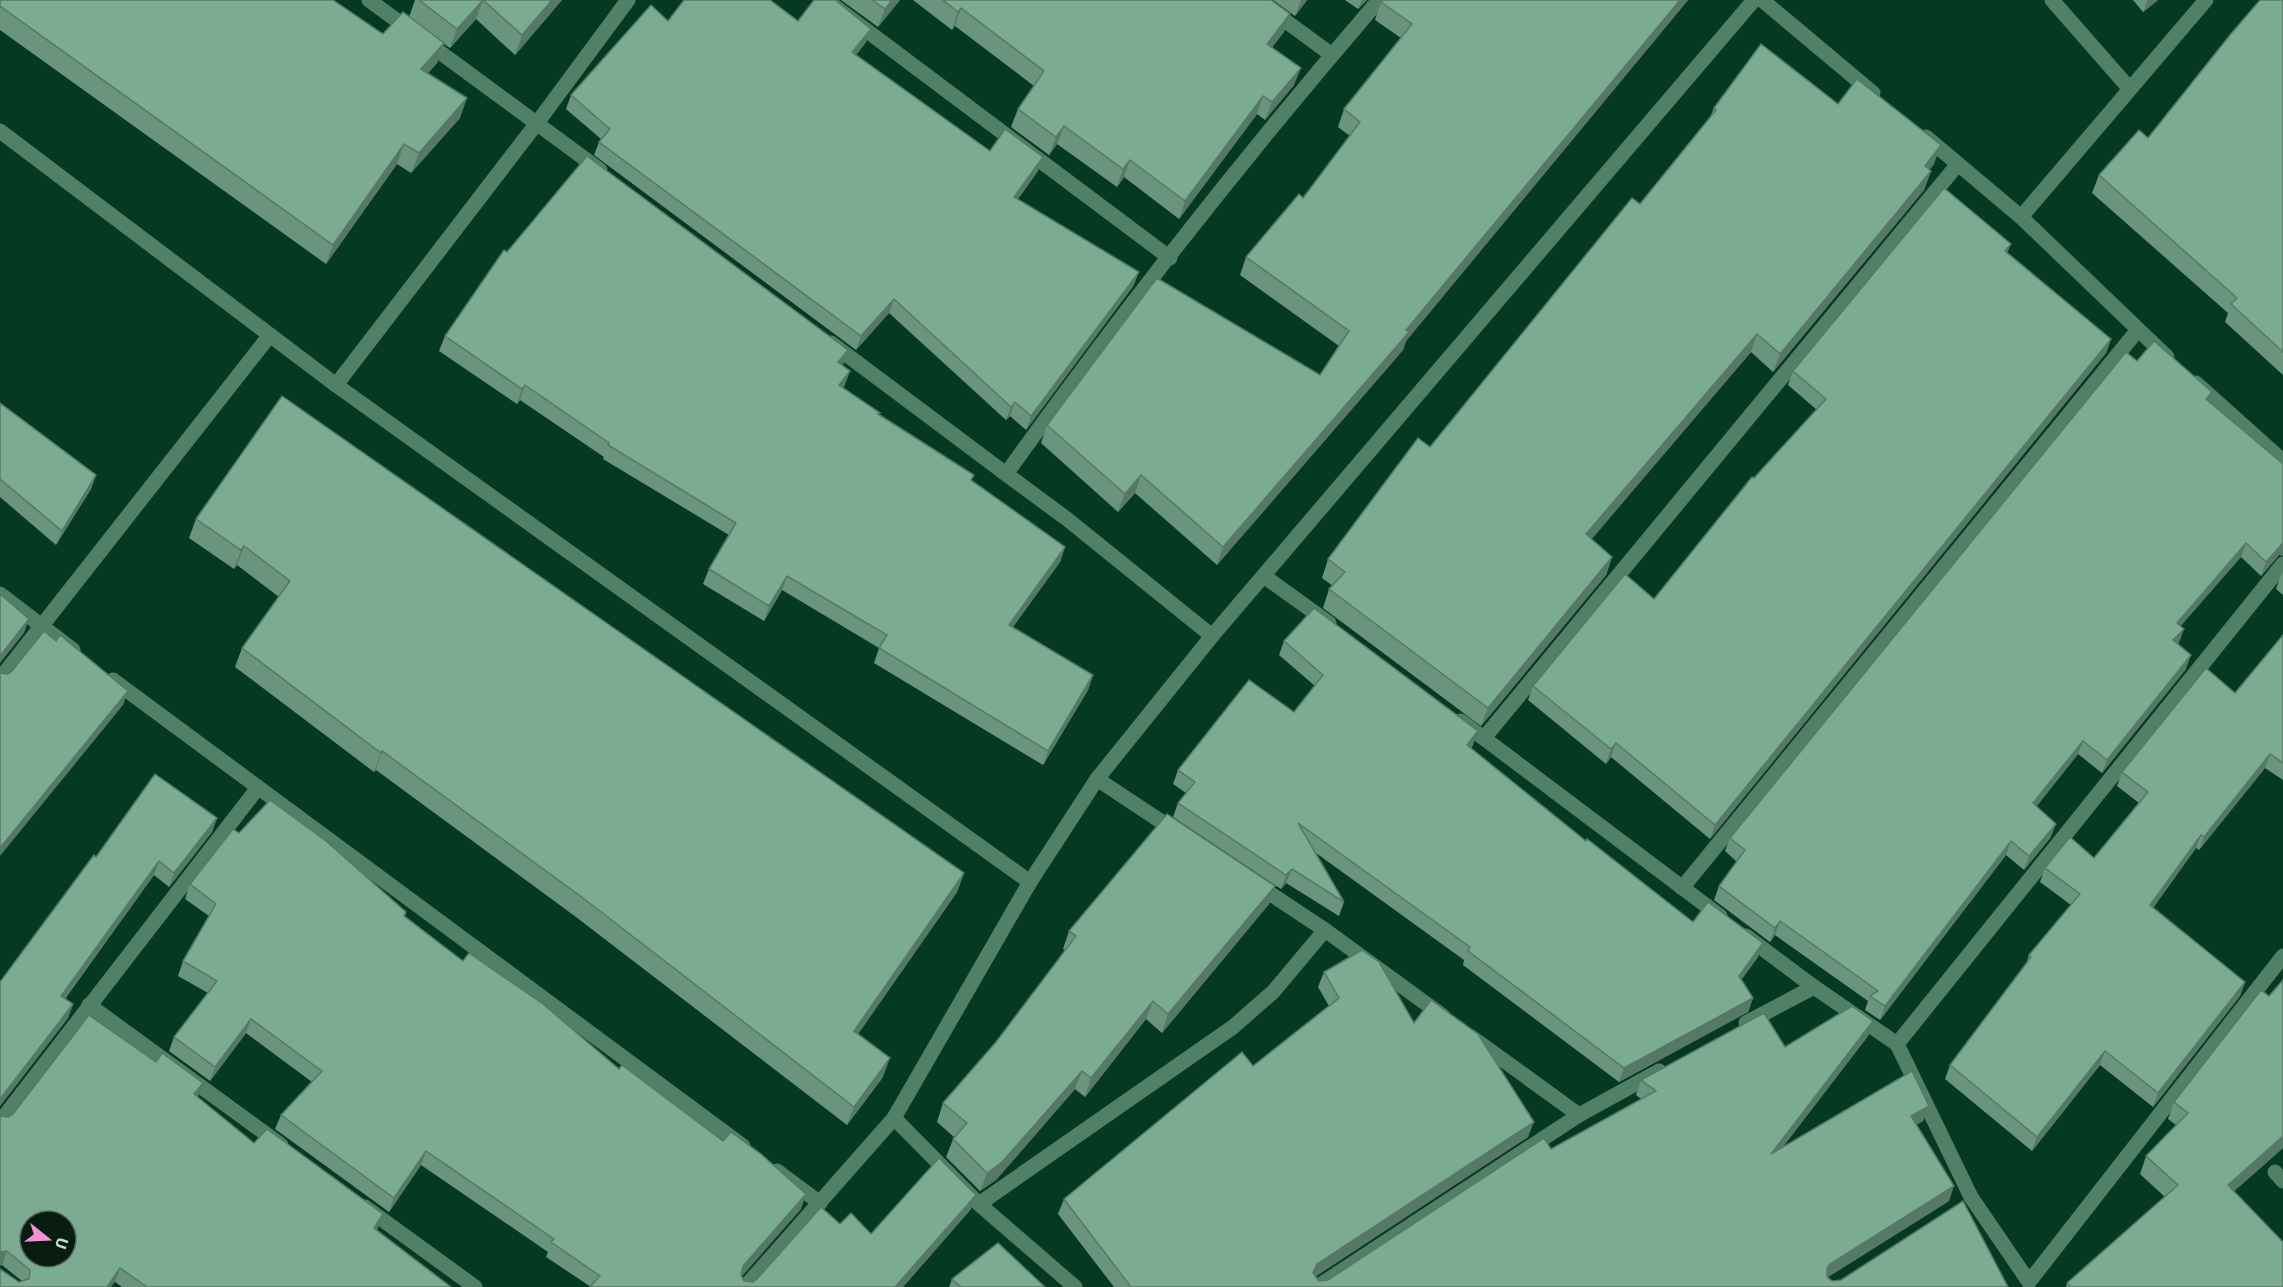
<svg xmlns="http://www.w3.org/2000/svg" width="2283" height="1287" font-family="'Exo 2',sans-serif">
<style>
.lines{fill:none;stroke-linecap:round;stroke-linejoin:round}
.street{stroke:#518066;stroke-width:15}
.wall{fill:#6a947d}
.shaded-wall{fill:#567866}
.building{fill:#7bac91;stroke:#567866;stroke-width:1.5;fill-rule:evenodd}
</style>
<rect width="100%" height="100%" fill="#053923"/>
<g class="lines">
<g class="street">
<path d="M369,0l231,170"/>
<path d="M826,0l344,258"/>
<path d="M1257,0l75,55"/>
<path d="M1762,0l111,93"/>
<path d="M2052,0l77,88"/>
<path d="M0,131l336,254 201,-262 91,-123"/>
<path d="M1926,137l95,80 146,140"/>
<path d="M2021,217l185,-217"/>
<path d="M831,343l175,131"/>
<path d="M2196,383l87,78"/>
<path d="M336,385l694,497 -136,236 -149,169"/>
<path d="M1265,577l64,46"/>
<path d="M0,594l73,56"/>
<path d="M1212,636l-145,-117 -61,-45c117,-163 242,-322 373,-474"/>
<path d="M0,679l270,-344"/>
<path d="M113,680l630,466"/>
<path d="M1461,721l259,195"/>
<path d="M1484,738l474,-574"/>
<path d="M1097,779l80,53"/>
<path d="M1030,882l67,-103 115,-143 542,-636"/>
<path d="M1682,888l455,-557"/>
<path d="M1325,930l118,86"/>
<path d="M1814,987l83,57 74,153 58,85 254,-326"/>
<path d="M89,1005l192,140"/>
<path d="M1746,1023l68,-36 -68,-51"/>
<path d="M1470,1036l109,79"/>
<path d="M1897,1044l386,-480"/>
<path d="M894,1118l85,86 254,-177 40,-35 52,-62 -68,-45"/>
<path d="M0,1122l257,-333"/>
<path d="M777,1171l43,32"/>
<path d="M2275,1172l8,9"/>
<path d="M979,1204l96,83"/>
<path d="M365,1207l110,80"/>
<path d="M1317,1287l262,-172 80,-44"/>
</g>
</g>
<g class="wall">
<path d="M0,0l383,34 26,-17 6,-17h147l-47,55 -39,-36 -26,29 -6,-4 -7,19 -9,10 32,45 -49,55 -14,-9 -71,100 -326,-234z"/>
<path d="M841,0h59l-22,27z"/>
<path d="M913,0h358l19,14 -6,18 -12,15 22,38 -29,35 -8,-6 -78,105 -55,-42 -7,10 -60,-43 -8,11 -38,-28 7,-18 16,-23 -79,-60 -3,4z"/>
<path d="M1273,0h34l-12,16z"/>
<path d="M1345,0h22l-9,9z"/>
<path d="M1383,0h305l-282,341 -3,9 -186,215 -82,-72 -17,19 -77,-69 6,-18 273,-50 19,-29 -99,-71 6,-18 57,-59 47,-62 -12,-9 6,-18 57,-71 -26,-18 6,-18z"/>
<path d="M2133,0h25l-15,12z"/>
<path d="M2283,0v375l-58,-53 3,-9 -136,-120 7,-18 49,-37z"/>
<path d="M668,21h130l73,8 -5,13 -10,13 134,96 48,20 -20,28 116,86 -108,145 -16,-14 -4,4 -117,-107 -33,37 -262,-195 5,-13 2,-3 -35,-30 5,-14z"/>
<path d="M1838,104l96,60 -5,6 2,1 -7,19 -151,182 -22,-20 -160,187 21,18 -6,18 -125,151 -158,-118 6,-19 4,-3 -11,-8 6,-19 102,-112 210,-243 70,-87 4,-9z"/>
<path d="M507,252l336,113 2,20 -2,2 36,28 186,132 -5,15 -47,65 80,48 -5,15 -45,75 -169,-102 5,-15 -97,-58 -18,31 -61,-37 6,-15 20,-34 -126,-76 1,-2 -84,-57 -3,4 -78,-53 6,-15z"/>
<path d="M2007,253l104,86 -5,14 -396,486 -99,-82 -5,7 -78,-64 5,-14 121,-87 100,-121 63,-68 -29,-25 5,-14z"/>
<path d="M2137,361l72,40 70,154 -18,21 -20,-19 -61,69 -2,18 8,25 -84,104 -24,-19 -42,53 15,30 -27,33 -18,-15 -126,165 -15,-10 3,-9 -93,-66 -5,7 -56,-42 5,-14 18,-24 -12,-11 5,-13z"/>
<path d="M0,403l96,72 -5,14 -35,56 -56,-48z"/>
<path d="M196,519l768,354 -7,19 -99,142 25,43 -36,48 -271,-208 -200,-147 -2,2 -139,-105 7,-19 37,-51 -42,-32 -3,4 -45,-31z"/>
<path d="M2283,572v23l-7,-6 5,-14z"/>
<path d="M2283,635v145l-18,-12 -66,82 -3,-2 -43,60 92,74 -5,14 -87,111 -53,-42 -68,86 -87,-72 5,-14 76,-101 3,-9 42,-50 -31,-23 5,-14 49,-10 45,-55 -22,-17 5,-14 113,-79z"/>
<path d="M1284,641l189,104 -2,3 115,93 107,81 65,35 -17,23 12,18 -5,14 -129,70 -156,-117 1,-5 -148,-107 28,49 -5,14 -53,-33 -5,6 -108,-72 5,-14 8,-10 -13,-9 5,-14 116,-58 21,-26 -36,-31z"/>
<path d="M217,818l-5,14 -43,55 -15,-12 -89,124 8,5 -5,14 -68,88v-124l96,-125z"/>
<path d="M239,833l167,79 -1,4 58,45 156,108 182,140 -60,67 3,5 9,1 87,-58 31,10 100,-25 -68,78h-312l-45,-30 2,-5 -127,-87 -32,47 -114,-83 6,-14 31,-33 -66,-49 -36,48 -41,-30 5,-14 34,-44 -30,-17 5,-15 26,-45 -24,-17 5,-15z"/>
<path d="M1275,886l-6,18 -107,129 -16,-14 -61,78 -10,-8 -79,91 -16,11 -34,-34 8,-20 -17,-15 6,-19 53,-61 69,-91 -2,-2 6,-18z"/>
<path d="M1324,972l90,51 114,114 -213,139 4,5 9,-1 223,-131 90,-50 -5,-4 5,-15 144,-33 88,-26 -5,15 -86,112 147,-42 -6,15 -7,4 33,76 -121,76 4,4 176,6h-894l-56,-73 6,-15 189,-133 76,-60 -11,-19z"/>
<path d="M197,1097l57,46 124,85 -1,2 74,57h-329l-7,-5h-96l3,-1 -20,-16 6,-148z"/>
<path d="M2174,1102l109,46 -49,43 49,96h-217l1,-4 98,-86 -25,-23 6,-18 30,-31 -8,-6z"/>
<path d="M952,1279l93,8h-96z"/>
</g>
<g class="shaded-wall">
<path d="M483,0l-7,19 -26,29 7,-19z"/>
<path d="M552,0h10l-47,55 7,-20z"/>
<path d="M892,0h8l-22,27 7,-18z"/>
<path d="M1301,0h6l-12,16z"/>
<path d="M1362,0h5l-9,9z"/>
<path d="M1680,0h8l-282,341 -3,9 -186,215 6,-18 183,-217z"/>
<path d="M2148,0h10l-15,12z"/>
<path d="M961,8l-6,18 -3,4 6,-18z"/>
<path d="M1290,14l-6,18 -23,30 6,-18z"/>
<path d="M871,29l-5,13 -19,24 5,-14z"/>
<path d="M444,43l-7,20 -23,26 7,-20z"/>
<path d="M1301,68l-7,17 -29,35 7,-18z"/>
<path d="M1263,96l-6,18 -78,105 6,-18z"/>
<path d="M467,98l-7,20 -49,55 8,-20z"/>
<path d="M1064,126l-7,18 -8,11 7,-18z"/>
<path d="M404,144l-7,20 -71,100 7,-19z"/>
<path d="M1941,145l-7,19 -16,20 7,-18z"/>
<path d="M1043,157l-5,14 -29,40 5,-14z"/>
<path d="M1130,160l-6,17 -7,10 6,-18z"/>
<path d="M1931,171l-7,19 -151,182 7,-18z"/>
<path d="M2011,244l-6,14v-7z"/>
<path d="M1139,272l-5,13 -108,145 5,-14z"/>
<path d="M894,299l-5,14 -33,37 5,-14z"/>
<path d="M1757,334l-6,18 -171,201 6,-19z"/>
<path d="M2111,339l-5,14 -396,486 5,-14z"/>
<path d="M848,350l-5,15 -10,11 5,-14z"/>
<path d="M850,371l-5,14 -11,14 5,-14z"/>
<path d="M525,385l-5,15 -3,4 5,-15z"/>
<path d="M1015,402l-5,14 -4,4 5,-13z"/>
<path d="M96,475l-5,14 -35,56 6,-14z"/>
<path d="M1141,475l-6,18 -17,19 7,-18z"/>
<path d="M2246,543l-5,14 -69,79 5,-13z"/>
<path d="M2283,543v13l-4,-1 -18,21 5,-14z"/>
<path d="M244,546l-7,19 -3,4 7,-19z"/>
<path d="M1065,547l-5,15 -56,77 5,-14z"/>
<path d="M1612,557l-6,18 -125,151 7,-18z"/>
<path d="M787,576l-5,14 -18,31 5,-15z"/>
<path d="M29,619l-5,14 -24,30v-7z"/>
<path d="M2184,629l-5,14 -11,11 5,-14z"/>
<path d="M2191,655l-5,14 -84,104 5,-13z"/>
<path d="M1093,675l-5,15 -45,75 5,-14z"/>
<path d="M128,691l-5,14 -123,151v-8z"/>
<path d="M1478,731l-5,14 -11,14 5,-14z"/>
<path d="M2083,741l-5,13 -50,63 5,-14z"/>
<path d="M1616,743l-5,14 -5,7 5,-15z"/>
<path d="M382,751l-6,19 -2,2 7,-19z"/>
<path d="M2270,754l-5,14 -66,82 5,-13z"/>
<path d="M217,818l-5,14 -43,55 5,-14z"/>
<path d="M2056,824l-5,13 -27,33 5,-14z"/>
<path d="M2201,835l-5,13 -51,71 5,-14z"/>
<path d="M2011,841l-5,14 -126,165 5,-14z"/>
<path d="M159,861l-5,14 -98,135 5,-14z"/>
<path d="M1292,869l-6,14 -5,6 5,-14z"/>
<path d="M964,873l-7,19 -110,158 7,-19z"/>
<path d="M1275,886l-6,18 -107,129 6,-19z"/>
<path d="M1780,921l-5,14 -5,7 5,-14z"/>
<path d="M1763,943l-5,14 -24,33 5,-14z"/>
<path d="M2245,982l-5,14 -87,111 5,-14z"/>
<path d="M1753,998l-5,14 -129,70 5,-14z"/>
<path d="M1153,1001l-7,18 -61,78 6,-19z"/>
<path d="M73,1004l-5,14 -68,88v-7z"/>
<path d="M251,1019l-5,14 -36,48 5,-14z"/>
<path d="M1873,1021l-5,15 -102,133 5,-15z"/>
<path d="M2105,1051l-5,14 -68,86 5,-14z"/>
<path d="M890,1058l-7,19 -36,48 7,-18z"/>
<path d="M1082,1071l-7,18 -79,91 -16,11 7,-18z"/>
<path d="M203,1083l-5,14 -9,12 5,-15z"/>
<path d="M1929,1106l-6,15 -18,11 6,-16z"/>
<path d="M1534,1122l-6,15 -216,142 1,-6 4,-9z"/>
<path d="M2283,1136v12l-61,54 6,-17z"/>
<path d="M426,1151l-5,14 -32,47 5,-14z"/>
<path d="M1954,1186l-5,15 -124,78 2,-11 3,-4z"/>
<path d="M806,1194l-5,15 -63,72 5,-15z"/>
<path d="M976,1195l-5,14 -68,78h-8z"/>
<path d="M383,1214l-5,14 -9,14 5,-14z"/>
<path d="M7,1251l-5,14 -2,1v-13l1,-1z"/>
<path d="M120,1268l-5,14 -4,5h-4z"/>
</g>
<g class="building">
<path d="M0,0h333l50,34 20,-22 41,31 -23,26 46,29 -48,55 -15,-9 -71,101 -333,-239z"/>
<path d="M419,0h64l-26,29z"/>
<path d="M483,0h69l-30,35z"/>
<path d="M684,0h86l28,21 16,-21h21l36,29 -19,23 138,99 15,-22 38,28 -29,40 125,75 -108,144 -16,-14 -4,5 -117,-108 -33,37 -262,-194 11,-13 -39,-34 80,-90 17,16z"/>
<path d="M872,0h20l-7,9z"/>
<path d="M943,0h328l19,14 -23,30 34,24 -29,34 -9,-6 -78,105 -55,-41 -7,9 -59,-43 -8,11 -38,-28 26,-38 -83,-63 -3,4z"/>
<path d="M1383,0h297l-274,330 3,2 -186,215 -82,-72 -16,19 -78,-69 110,-147 163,97 29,-44 -103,-74 53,-63 4,4 57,-76 -16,-13 68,-85 -31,-22z"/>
<path d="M2260,0h23v352l-52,-48 6,-6 -138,-123 40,-45 9,8 82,-103z"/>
<path d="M1761,44l77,60 19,-25 84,66 -16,21 6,5 -151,183 -23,-20 -171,200 26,23 -124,151 -159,-119 16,-17 -17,-13 90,-121 12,9 202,-249 8,6 76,-94 -2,-2z"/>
<path d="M587,156l261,194 -10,12 12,9 -11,14 41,28 -2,1 96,61 -3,5 94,67 -56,78 84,50 -45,76 -169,-103 8,-13 -100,-59 -18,30 -60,-37 27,-46 -128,-78 1,-2 -84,-58 -3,4 -77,-53 59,-86 3,2z"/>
<path d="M1944,188l67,56 -6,7 106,88 -396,486 -99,-82 -5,6 -78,-63 92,-112 29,25 98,-122 2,1 72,-79 -33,-28z"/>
<path d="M2154,341l58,51 -6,7 77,65v79l-17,19 -20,-19 -69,80 7,6 -11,11 18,15 -84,105 -24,-19 -50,62 23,21 -27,32 -18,-15 -126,165 -15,-10 8,-5 -98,-70 -5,7 -56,-42 26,-36 -15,-12 396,-486 11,9z"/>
<path d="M282,396l682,477 -110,158 36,27 -36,49 -271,-209 -201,-147 -1,2 -139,-105 48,-67 -46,-35 -3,4 -45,-31z"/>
<path d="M0,403l96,72 -34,56 -62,-52z"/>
<path d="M0,594l29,25 -29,37z"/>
<path d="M1314,608l164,123 -11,14 119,96 1,-2 106,83 15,-20 55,41 -24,33 14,22 -129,70 -156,-117 2,-4 -172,-124 46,79 -52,-33 -6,6 -108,-72 17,-21 -17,-12 71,-90 45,32 29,-37 -39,-34z"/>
<path d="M44,631l12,10 4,-6 68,56 -128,157v-175l8,1 4,-3z"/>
<path d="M2283,635v128l-13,-9 -66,83 -3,-2 -51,70 95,77 -87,111 -53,-42 -68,86 -87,-72 81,-108 -2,-2 51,-61 -35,-26 25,-31 24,21 54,-66 -26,-20 84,-104 29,25z"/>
<path d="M155,774l62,44 -43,55 -15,-12 -98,135 12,8 -73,95v-117l94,-127 2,2z"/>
<path d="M270,800l56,41 80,71 -2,4 59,45 6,-8 74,51 76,65 3,-4 101,76 8,-9 30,22 45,40 -63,72 -2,9 3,6 9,1 4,-3 64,-72 19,17 11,-11 20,21 68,-76 37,37 -81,92h-305l10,-11 -49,-34 3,-3 -128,-88 -32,47 -113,-83 41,-44 -71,-52 -36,48 -41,-30 43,-56 -34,-20 33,-57 -26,-20 43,-55 6,4z"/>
<path d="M1167,814l108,72 -107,128 -15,-13 -62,77 -9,-7 -80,91 -15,11 -34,-34 14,-16 -24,-20 53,-61 80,-106 -7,-5z"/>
<path d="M1362,950l17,12 35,61 17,-23 47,34 56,88 -217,142 -4,9 6,8 9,-1 216,-142 7,11 105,-58 -15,-11 123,-67 21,34 67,-41 21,15 -102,133 141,-83 17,35 -18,10 43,70 -124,78 -3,4v9l5,4 9,-1 122,-79 45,86h-877l-67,-88 178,-147 11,14 86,-68 -15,-26z"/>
<path d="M2283,980v156l-55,49 55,57v45h-212l-4,-4 111,-98 -32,-29 42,-43 -14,-11 87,-112 8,6z"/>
<path d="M89,1015l67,47 6,-9 41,30 -9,11 60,49 13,-14 116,85 -9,14 77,59h-304l-27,-19 -13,19h-107v-18l19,13 10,-3 1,-9 -23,-19 -6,1 -1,1v-137l8,1 5,-3zM30,1221h36v36h-36z"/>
<path d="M998,1243l47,44h-84l-9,-8z"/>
</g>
<g transform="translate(48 1239) rotate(108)"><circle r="28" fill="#081c12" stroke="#546a5e" stroke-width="1.5"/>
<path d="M0-4.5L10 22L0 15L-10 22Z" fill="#f491d5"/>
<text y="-9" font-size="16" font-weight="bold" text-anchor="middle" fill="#c6ded0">U</text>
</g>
</svg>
